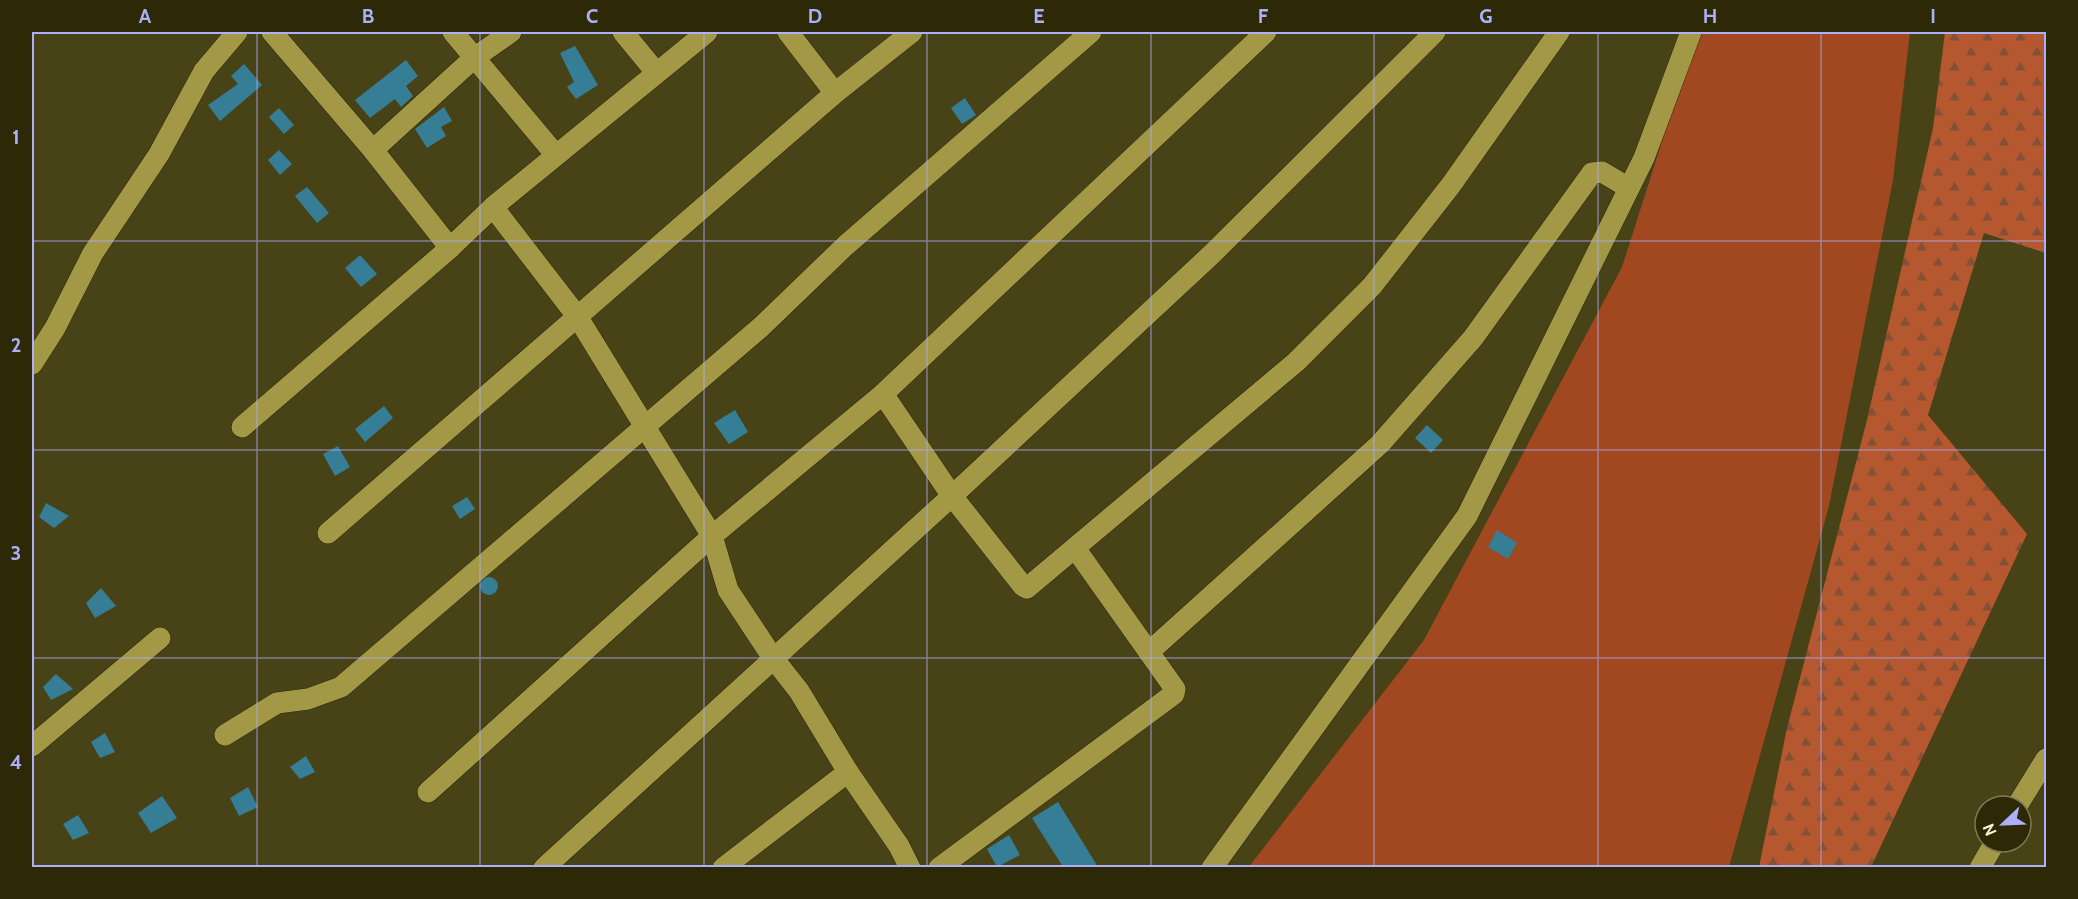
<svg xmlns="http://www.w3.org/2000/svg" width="2078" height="899" font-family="Cabin,sans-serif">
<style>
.forest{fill:url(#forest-firs)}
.garden{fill:#a24820}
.building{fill:#357e96}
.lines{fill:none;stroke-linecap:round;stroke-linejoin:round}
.street-casing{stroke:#2c280f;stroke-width:22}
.street{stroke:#a29846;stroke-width:21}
.grid{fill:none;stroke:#adaffb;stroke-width:1.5;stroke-opacity:0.55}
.neatline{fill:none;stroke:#adaffb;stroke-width:2}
.grid-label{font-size:20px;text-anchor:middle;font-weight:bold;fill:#adaffb}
</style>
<defs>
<pattern id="forest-firs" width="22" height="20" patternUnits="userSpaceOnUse" patternTransform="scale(1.5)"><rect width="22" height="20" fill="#b5572f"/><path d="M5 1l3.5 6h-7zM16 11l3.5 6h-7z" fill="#855136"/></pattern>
</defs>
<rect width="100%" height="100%" fill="#484217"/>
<path class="forest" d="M1945,32h101v221l-62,-20 -56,182 99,119 -156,333h-112l28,-139 80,-308 66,-292z"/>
<path class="garden" d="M1697,32h213l-17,148 -64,326 -100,361 -481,1 176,-228 198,-373z"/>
<g class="building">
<path d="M575,46l23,39 -22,14 -9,-12 7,-5 -14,-29z"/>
<path d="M406,60l12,16 -12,10 7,10 -12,11 -6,-8 -25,19 -15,-18z"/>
<path d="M244,64l18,21 -42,36 -12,-16 30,-21 -7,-8z"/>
<path d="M965,98l11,17 -14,9 -11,-16z"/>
<path d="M444,107l8,14 -11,6 5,9 -19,12 -12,-19z"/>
<path d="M279,108l15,17 -10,9 -15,-17z"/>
<path d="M279,150l13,14 -12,11 -12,-15z"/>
<path d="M307,187l22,26 -12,10 -22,-27z"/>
<path d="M360,255l17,19 -16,13 -16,-19z"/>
<path d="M384,406l9,12 -28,24 -10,-13z"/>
<path d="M735,410l13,22 -19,12 -15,-21z"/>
<path d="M1427,425l16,15 -12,13 -16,-15z"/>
<path d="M338,446l12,21 -15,9 -12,-22z"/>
<path d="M467,497l8,12 -15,10 -8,-13z"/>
<path d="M46,503l23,13 -15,12 -15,-11z"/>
<path d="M1497,530l20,13 -9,16 -20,-12z"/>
<circle cx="489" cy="586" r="9"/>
<path d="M101,588l15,18 -21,12 -9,-15z"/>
<path d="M56,674l17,15 -22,11 -8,-13z"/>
<path d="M105,733l10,19 -15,6 -9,-16z"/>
<path d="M306,756l9,16 -15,7 -10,-12z"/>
<path d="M248,787l10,20 -19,9 -9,-18z"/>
<path d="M162,796l15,22 -26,15 -13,-20z"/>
<path d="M1058,802l40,65h-35l-31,-49z"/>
<path d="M78,815l11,18 -16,7 -10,-16z"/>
<path d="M1009,835l11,20 -23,12 -10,-18z"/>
</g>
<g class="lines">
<defs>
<g id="street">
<path d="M272,32l101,118 77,98"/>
<path d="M453,32l102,122"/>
<path d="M623,32l32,39"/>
<path d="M788,32l47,61"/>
<path d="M373,150l101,-92 37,-26"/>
<path d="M493,207l84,109 135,220 16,54 45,68 26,33 49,81 51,74 11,22"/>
<path d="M32,364l23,-36 38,-75 66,-99 45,-83 33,-39"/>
<path d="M883,394l69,102 71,90 4,2 269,-226 76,-76 79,-101 108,-153"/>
<path d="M242,427l208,-179 43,-41 214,-175"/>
<path d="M328,533l507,-440 77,-61"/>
<path d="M1149,652l231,-208 93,-106 119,-165 10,-1 27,16"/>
<path d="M225,735l52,-32 31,-4 33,-12 420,-360 84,-81 246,-214"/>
<path d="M32,746l128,-108"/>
<path d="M428,792l284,-256 171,-142 383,-362"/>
<path d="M2017,806l29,-47"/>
<path d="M544,868l408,-372 261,-243 222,-221"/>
<path d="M723,868l125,-96"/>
<path d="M939,868l235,-174 1,-5 -100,-141"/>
<path d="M1212,868l255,-352 177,-358 47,-126"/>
<path d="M1980,868l15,-26"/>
</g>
</defs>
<use href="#street" class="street-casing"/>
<use href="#street" class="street"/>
</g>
<path class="grid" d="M257,32v836M480,32v836M704,32v836M927,32v836M1151,32v836M1374,32v836M1598,32v836M1821,32v836M32,241h2014M32,450h2014M32,658h2014"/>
<rect width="2078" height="899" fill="none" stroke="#2d2805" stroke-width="66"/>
<g transform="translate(2003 824) rotate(247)"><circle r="28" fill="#2d2805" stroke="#7f7a55" stroke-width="1.5"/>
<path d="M0-4.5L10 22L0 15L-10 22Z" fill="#adaffb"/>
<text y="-9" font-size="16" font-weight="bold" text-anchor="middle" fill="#f9f5cd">N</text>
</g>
<rect x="33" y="33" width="2012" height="833" class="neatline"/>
<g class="grid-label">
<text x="145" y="23">A</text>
<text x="368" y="23">B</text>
<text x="592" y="23">C</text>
<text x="815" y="23">D</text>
<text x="1039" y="23">E</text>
<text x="1263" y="23">F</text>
<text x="1486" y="23">G</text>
<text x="1710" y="23">H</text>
<text x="1933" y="23">I</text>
<text x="16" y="144">1</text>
<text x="16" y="352">2</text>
<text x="16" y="560">3</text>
<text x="16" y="769">4</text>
</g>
</svg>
